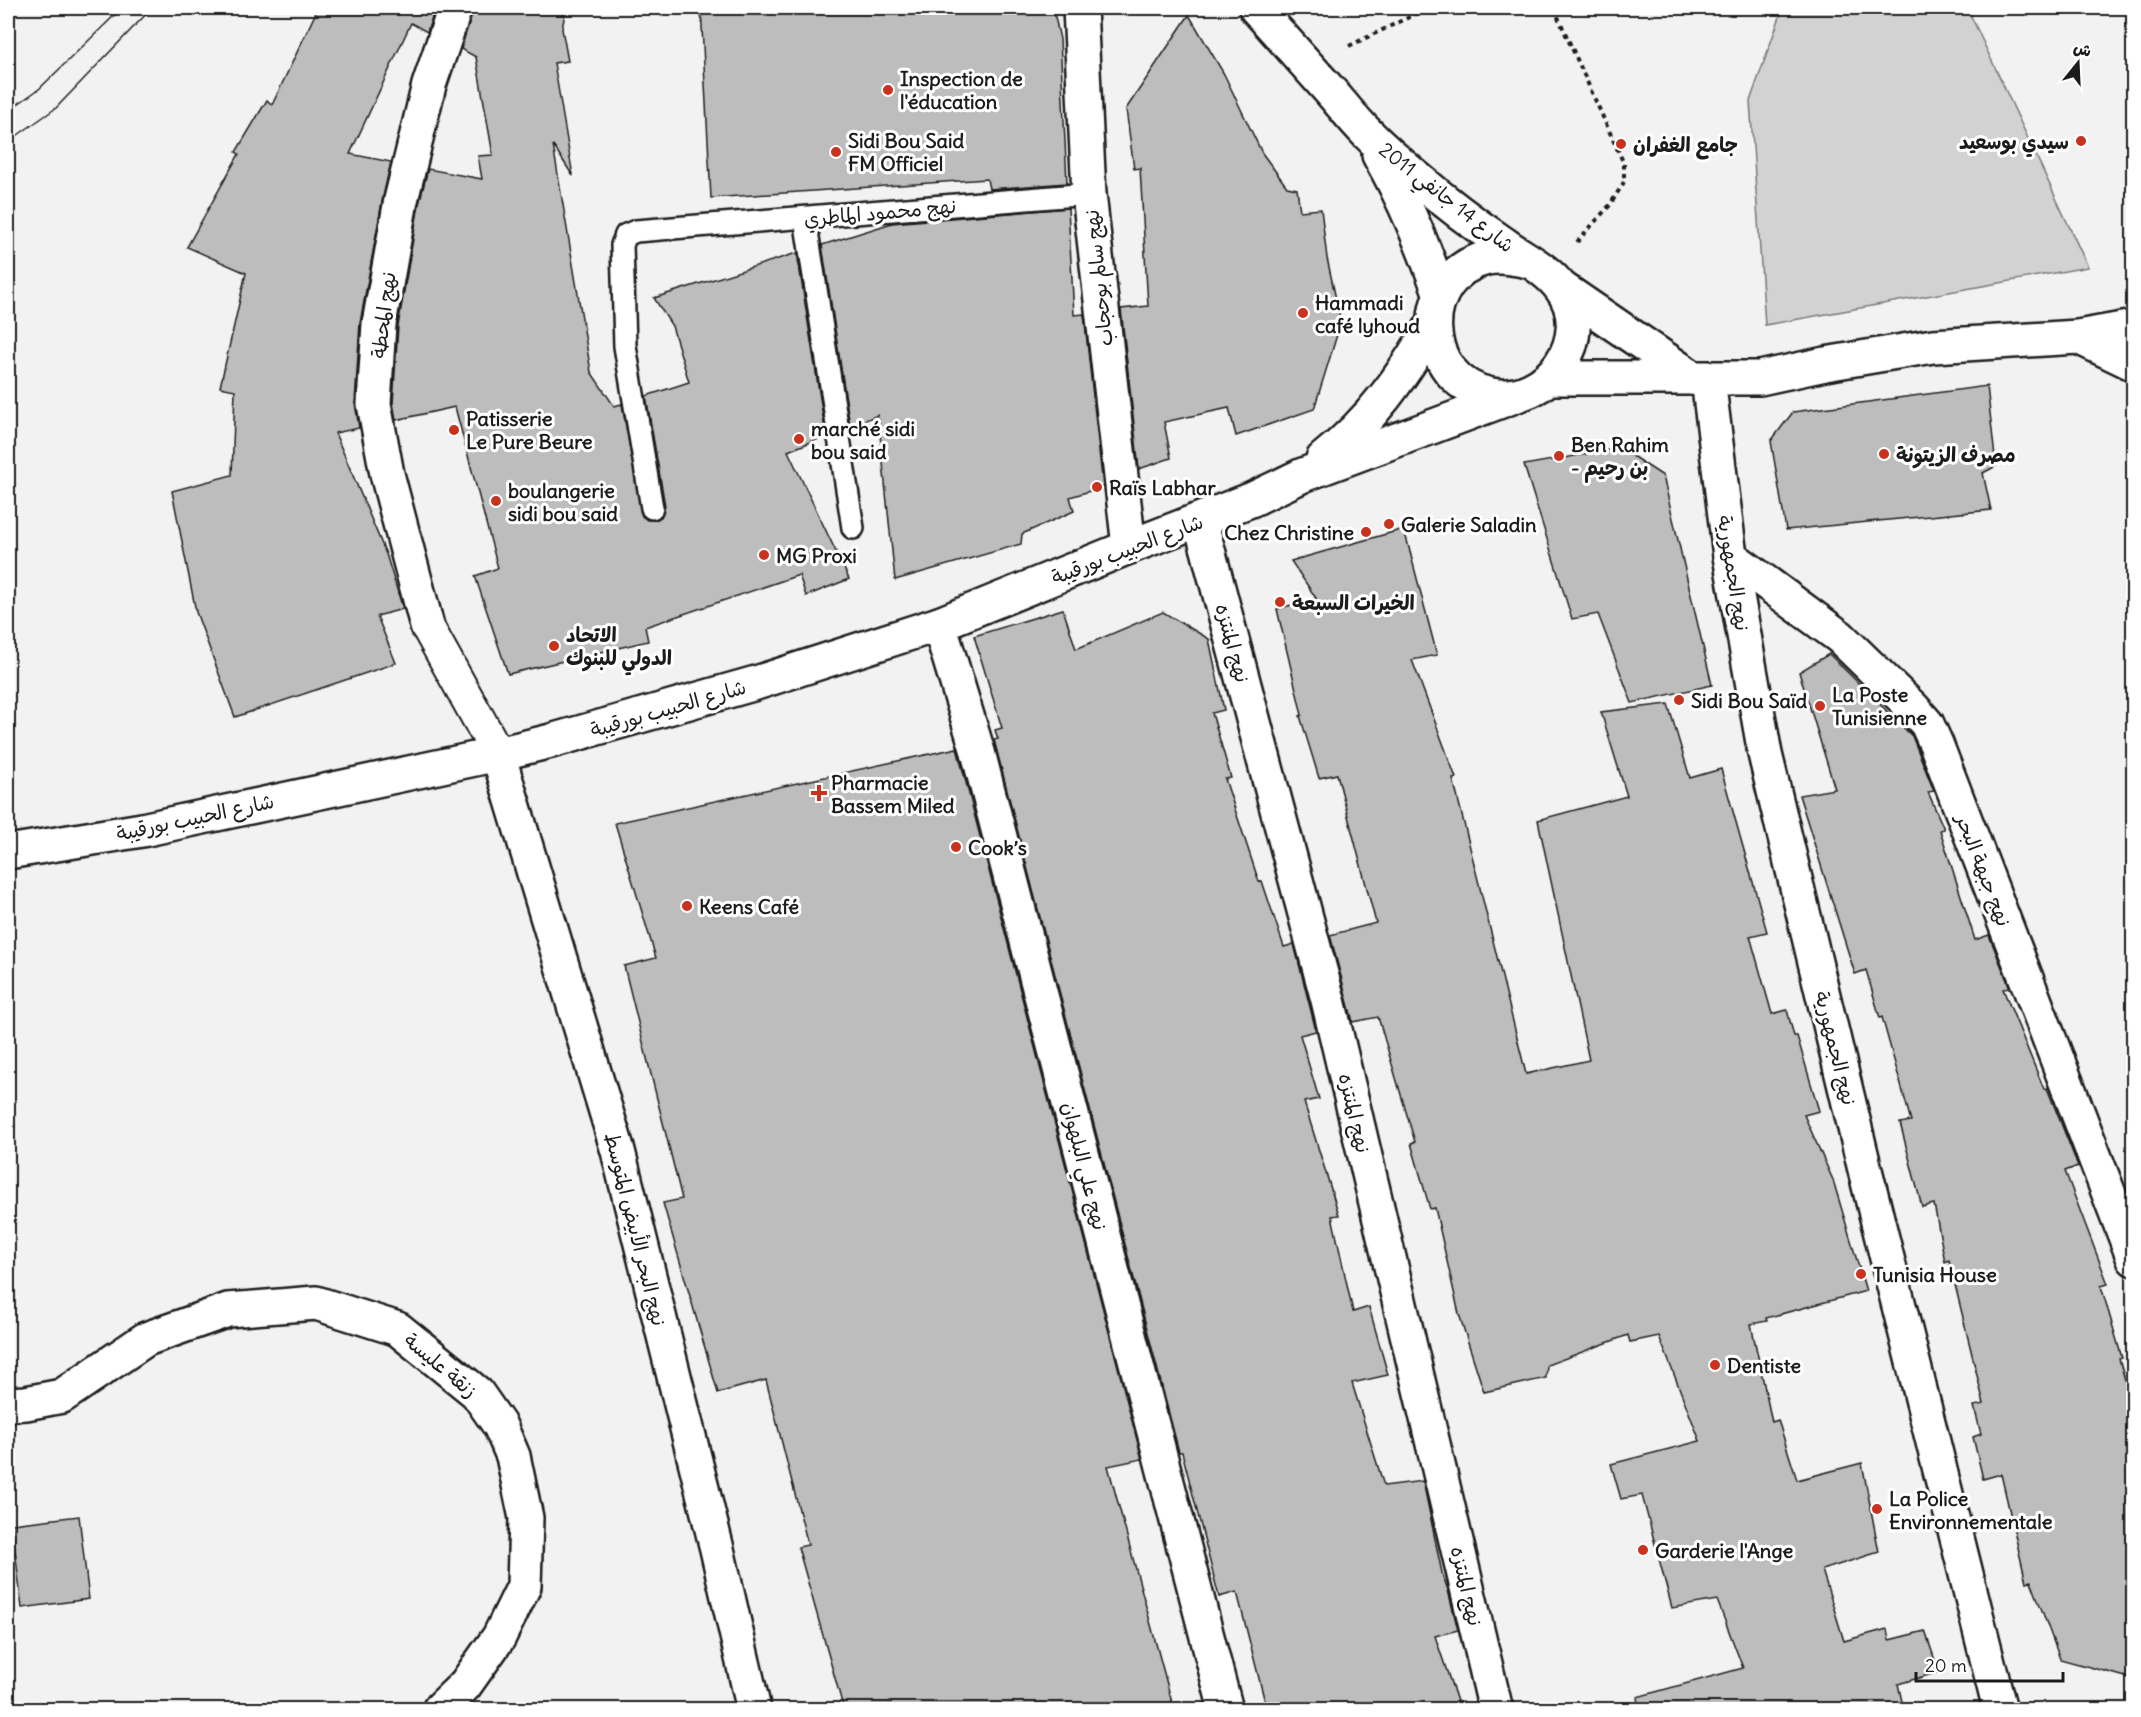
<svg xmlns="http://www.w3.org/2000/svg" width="2141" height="1717" font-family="Delius,'Playpen Sans Arabic',sans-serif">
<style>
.green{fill:#d2d2d2;stroke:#777;stroke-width:1.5}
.building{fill:#bdbdbd;stroke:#1c1c1c;stroke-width:1.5}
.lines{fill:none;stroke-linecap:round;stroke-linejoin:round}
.service-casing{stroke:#1c1c1c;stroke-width:26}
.pedestrian-casing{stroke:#1c1c1c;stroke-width:36}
.minor-casing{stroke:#1c1c1c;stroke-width:38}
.secondary-casing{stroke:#1c1c1c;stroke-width:38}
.path{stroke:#1c1c1c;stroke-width:4;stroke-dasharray:4.5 4.5;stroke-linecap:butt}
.service{stroke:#fff;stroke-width:21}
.pedestrian{stroke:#fff;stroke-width:32}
.minor{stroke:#fff;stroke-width:33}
.secondary{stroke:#fff;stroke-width:33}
.tram{stroke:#1c1c1c;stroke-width:1.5}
.poi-dot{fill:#c8321e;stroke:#fff;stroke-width:2}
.labels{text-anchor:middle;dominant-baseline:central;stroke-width:6;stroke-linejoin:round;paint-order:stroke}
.poi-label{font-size:20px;font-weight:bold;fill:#1c1c1c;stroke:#fff;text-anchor:start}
.street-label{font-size:20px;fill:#1c1c1c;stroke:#fff}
</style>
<rect width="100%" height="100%" fill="#f2f2f2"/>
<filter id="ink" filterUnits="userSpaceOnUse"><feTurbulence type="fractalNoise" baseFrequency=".0167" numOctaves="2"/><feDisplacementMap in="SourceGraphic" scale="12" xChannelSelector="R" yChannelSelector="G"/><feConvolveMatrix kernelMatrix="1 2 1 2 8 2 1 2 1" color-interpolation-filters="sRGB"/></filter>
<g filter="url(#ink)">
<path class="green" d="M1783,8h189l-1,8 117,251 -323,58 -15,-224z"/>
<g class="building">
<path d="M318,8h117l-8,24 -16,-9 -61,131 41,8 -8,35 -23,126 -5,80 4,25 -24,5 51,121 17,55 -26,7 19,47 -161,54 -39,-105 -24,-121 60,-16 3,-85 -15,-3 26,-114 -59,-26 52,-93 -3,-2 31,-52 5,5z"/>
<path d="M473,8h93l-4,21 6,32 -14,2 19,113 -20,-31 38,227 23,34 8,-2 20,112 5,4h8l6,-3 4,-11 -19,-110 43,-14 -17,-56 -18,-28 143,-45 29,183 -38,15 61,128 -43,17 -7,-21 -154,52 3,14 -140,33 -33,-98 23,-8 -43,-161 -59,13 -3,-17 5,-77 21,-122 9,-35 54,10 -4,-23 15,-1 -17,-98 -15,-8z"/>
<path d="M701,8h352l7,31 7,144 -78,6 -2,-10 -276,19z"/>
<path d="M1189,15l35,59 38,79 25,34 10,2 3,22 21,-2 6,49 14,64 -27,87 -78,27 -7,-28 -65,14 7,36 -32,11 -18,-160 27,-3 -8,-138 -6,1 -8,-60z"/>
<path d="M1068,208l6,107 10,-1 19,173 -33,10 4,14 -52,23 -1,10 -126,36 -17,-165 -28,11 -28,-181 70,-22z"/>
<path d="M1987,386l9,80 -13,7 8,37 -205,20 -15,-89 22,-29z"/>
<path d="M1620,448l43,28 49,209 -80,18 -34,-89 -26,5 -48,-154z"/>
<path d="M1404,529l33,126 -25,5 44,118 -3,1 73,295 63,-14 -51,-240 89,-24 -26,-84 67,-8 22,74 31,-9 46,163 -17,4 22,78 15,-4 7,26h3l22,75 -15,4 29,65 33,111 -100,27 1,3 -16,3 21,98 6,-2 19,60 65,-17 17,89 -57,18 22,71 43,-12 2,11 36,-9 14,41 -41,12 6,26h-265l-2,-13 106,-29 -26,-68 -45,8 -30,-113 -21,4 -10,-35 89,-23 -41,-105 -29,6 -2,-7 -81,30 -1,13 -62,14 -25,-78 -24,-106 -5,1 -19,-66 4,-1 -37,-125 -25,5 -23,-87 46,-12 -39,-149 -18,4 -19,-62 2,-1 -25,-106 39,-11 -25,-37z"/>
<path d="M1063,609l13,40 87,-37 46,27 15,71 -12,3 19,65 -6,1 34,103 3,-1 22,66 10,-3 22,87 -16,4 19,64 -15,3 35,113 -7,1 21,96 16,-5 19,68 -36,8 32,103 39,-5 19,92 6,17 10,40 -23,6 25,74h-193l-30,-118 -18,5 -37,-145h-3l-185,-712 4,-1 -3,-9 7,-2 -28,-92z"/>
<path d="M1829,654l83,82 22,55 -6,1 16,37 -4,1 35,110 14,-5 21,53 -7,1 41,100 3,-1 31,78 -13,5 43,113 -7,2 21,72 -3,1 14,49v271l-73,-20 -29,-78 -5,1 -25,-108 -18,5 -10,-42 8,-3 -7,-28 10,-2 -35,-144 -4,2 -11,-58 -12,3 -22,-84 11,-2 -29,-104 -2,1 -14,-48 -11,4 -56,-179 36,-6 -36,-117z"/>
<path d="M957,748l185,711 -34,7 66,244h-330l-46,-163 10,-2 -42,-165 -48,13 -55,-190 19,-4 -58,-233 32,-8 -41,-135z"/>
<path d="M79,1516l10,83 -67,9 -10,-84z"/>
</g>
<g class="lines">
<defs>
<g id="service">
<path d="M805,218l48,310"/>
<path d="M652,508l-27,-162 -3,-101 4,-10 10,-4 453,-37"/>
</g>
<path id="pedestrian" d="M427,626l71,128"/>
<g id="minor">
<path d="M1080,8l9,186 40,353"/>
<path d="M1563,289l130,89"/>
<path d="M2078,337l56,27"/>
<path d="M1550,378h210l65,-14 108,-18 145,-9 56,-10"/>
<path d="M1708,379l22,177 35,198 101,420 134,536"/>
<path d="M1200,520l128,480 168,710"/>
<path d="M1730,556l110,81 73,71 14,16 9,20 198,515"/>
<path d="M939,624l39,128 248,958"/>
<path d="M427,626l-40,-152 -13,-70 5,-80 22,-124 28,-115 26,-77"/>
<path d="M498,754l120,397 99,398 37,161"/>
<path d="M8,1404l18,-1 36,-7 84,-57 82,-29 88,-7 82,26 79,64 23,33 13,30 13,62 -2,68 -25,51 -34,48 -26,25"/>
</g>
<g id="secondary">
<path d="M1256,8c25,28 50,56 75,84 12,14 23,28 36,41 16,16 33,31 50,45 28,24 57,46 87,66 19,14 42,24 57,44 36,48 -13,118 -70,107 -72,-14 -77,-119 -4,-137 14,-3 28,0 41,3"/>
<path d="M1379,155c26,45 44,91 62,140"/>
<path d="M1323,459c49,-39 79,-82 110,-135"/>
<path d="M8,852l134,-22 356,-76 53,-13 205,-58 183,-59 190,-77 124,-48 50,-24 214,-80"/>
</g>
</defs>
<use href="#service" class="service-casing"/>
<use href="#pedestrian" class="pedestrian-casing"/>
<use href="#minor" class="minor-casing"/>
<use href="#secondary" class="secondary-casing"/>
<g class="path">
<path d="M1554,8l70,156v18l-14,23 -33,37"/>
<path d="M1349,46l79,-38"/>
</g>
<use href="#service" class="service"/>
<use href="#pedestrian" class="pedestrian"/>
<use href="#minor" class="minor"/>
<use href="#secondary" class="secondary"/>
<g class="tram">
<path d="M8,111l31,-22 83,-81"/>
<path d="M8,142l48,-34 96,-100"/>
</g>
</g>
</g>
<g class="poi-dot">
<circle cx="888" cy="90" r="6"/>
<circle cx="2081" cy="141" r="6"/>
<circle cx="1621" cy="144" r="6"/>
<circle cx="836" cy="152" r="6"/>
<circle cx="1303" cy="313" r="6"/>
<circle cx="454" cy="430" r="6"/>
<circle cx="799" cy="439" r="6"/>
<circle cx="1884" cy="454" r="6"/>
<circle cx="1559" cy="456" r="6"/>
<circle cx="1097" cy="487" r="6"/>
<circle cx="496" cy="501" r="6"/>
<circle cx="1389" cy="524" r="6"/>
<circle cx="1366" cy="532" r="6"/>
<circle cx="764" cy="555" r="6"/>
<circle cx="1280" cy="602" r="6"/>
<circle cx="554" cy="646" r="6"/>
<circle cx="1679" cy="700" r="6"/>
<circle cx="1820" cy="706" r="6"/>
<path d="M816 784h6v6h6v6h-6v6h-6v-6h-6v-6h6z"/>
<circle cx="956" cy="847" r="6"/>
<circle cx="687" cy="906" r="6"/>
<circle cx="1861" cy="1274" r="6"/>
<circle cx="1715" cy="1365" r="6"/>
<circle cx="1877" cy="1509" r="6"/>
<circle cx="1643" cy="1550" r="6"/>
</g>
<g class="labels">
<g class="poi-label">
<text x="900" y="78">Inspection de<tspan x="900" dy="23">l'éducation</tspan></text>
<text x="848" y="140">Sidi Bou Said<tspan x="848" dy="23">FM Officiel</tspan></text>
<text x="2069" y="141" text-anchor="end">سيدي بوسعيد</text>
<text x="1633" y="144">جامع الغفران</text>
<text x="1315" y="302">Hammadi<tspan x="1315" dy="23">café lyhoud</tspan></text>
<text x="466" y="418">Patisserie<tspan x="466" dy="23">Le Pure Beure</tspan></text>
<text x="811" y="428">marché sidi<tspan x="811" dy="23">bou said</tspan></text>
<text x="1571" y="444">Ben Rahim<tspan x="1571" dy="23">- بن رحيم</tspan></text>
<text x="1896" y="454">مصرف الزيتونة</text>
<text x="1109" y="487">Raïs Labhar</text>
<text x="508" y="490">boulangerie<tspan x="508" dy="23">sidi bou said</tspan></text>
<text x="1401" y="524">Galerie Saladin</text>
<text x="1354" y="532" text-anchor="end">Chez Christine</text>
<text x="776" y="555">MG Proxi</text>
<text x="1292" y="602">الخيرات السبعة</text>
<text x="566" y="634">الاتحاد<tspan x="566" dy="23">الدولي للبنوك</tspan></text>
<text x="1832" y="694">La Poste<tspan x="1832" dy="23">Tunisienne</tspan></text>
<text x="1691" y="700">Sidi Bou Saïd</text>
<text x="831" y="782">Pharmacie<tspan x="831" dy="23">Bassem Miled</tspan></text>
<text x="968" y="847">Cook’s</text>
<text x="699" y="906">Keens Café</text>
<text x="1873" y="1274">Tunisia House</text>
<text x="1727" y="1365">Dentiste</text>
<text x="1889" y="1498">La Police<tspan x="1889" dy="23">Environnementale</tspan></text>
<text x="1655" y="1550">Garderie l'Ange</text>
</g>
<g class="street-label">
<text transform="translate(1447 197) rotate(38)">شارع 14 جانفي 2011</text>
<text transform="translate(880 212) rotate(-5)">نهج محمود الماطري</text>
<text transform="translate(1098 278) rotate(-96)">نهج سالم بوحجاب</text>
<text transform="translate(383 315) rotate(-83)">نهج المحطة</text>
<text transform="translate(1127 549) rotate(-21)">شارع الحبيب بورقيبة</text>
<text transform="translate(1734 573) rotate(81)">نهج الجمهورية</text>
<text transform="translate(1233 643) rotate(75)">نهج المنتزه</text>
<text transform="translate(668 708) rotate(-16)">شارع الحبيب بورقيبة</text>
<text transform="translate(195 817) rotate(-12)">شارع الحبيب بورقيبة</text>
<text transform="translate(1984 870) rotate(69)">نهج جبهة البحر</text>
<text transform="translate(1836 1048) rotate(76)">نهج الجمهورية</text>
<text transform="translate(1355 1113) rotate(77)">نهج المنتزه</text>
<text transform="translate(1085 1166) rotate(76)">نهج علي البلهوان</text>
<text transform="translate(636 1229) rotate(76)">نهج البحر الأبيض المتوسط</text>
<text transform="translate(441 1365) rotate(40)">زنقة عليسة</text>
<text transform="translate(1467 1586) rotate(77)">نهج المنتزه</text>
</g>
</g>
<rect width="2141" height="1717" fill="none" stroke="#fff" stroke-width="30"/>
<rect x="15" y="15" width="2111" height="1687" fill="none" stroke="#1c1c1c" stroke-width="2" filter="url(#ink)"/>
<g transform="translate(2078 63) rotate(18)" stroke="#ffffff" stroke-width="4.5" paint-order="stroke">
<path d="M0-4.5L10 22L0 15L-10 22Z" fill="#1c1c1c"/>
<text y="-9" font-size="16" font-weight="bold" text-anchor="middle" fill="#1c1c1c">ش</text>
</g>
<path d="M1916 1672v9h147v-9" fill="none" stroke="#1c1c1c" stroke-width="3"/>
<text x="1925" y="1672" font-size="18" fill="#1c1c1c" stroke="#ffffff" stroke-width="4.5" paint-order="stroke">20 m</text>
</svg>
